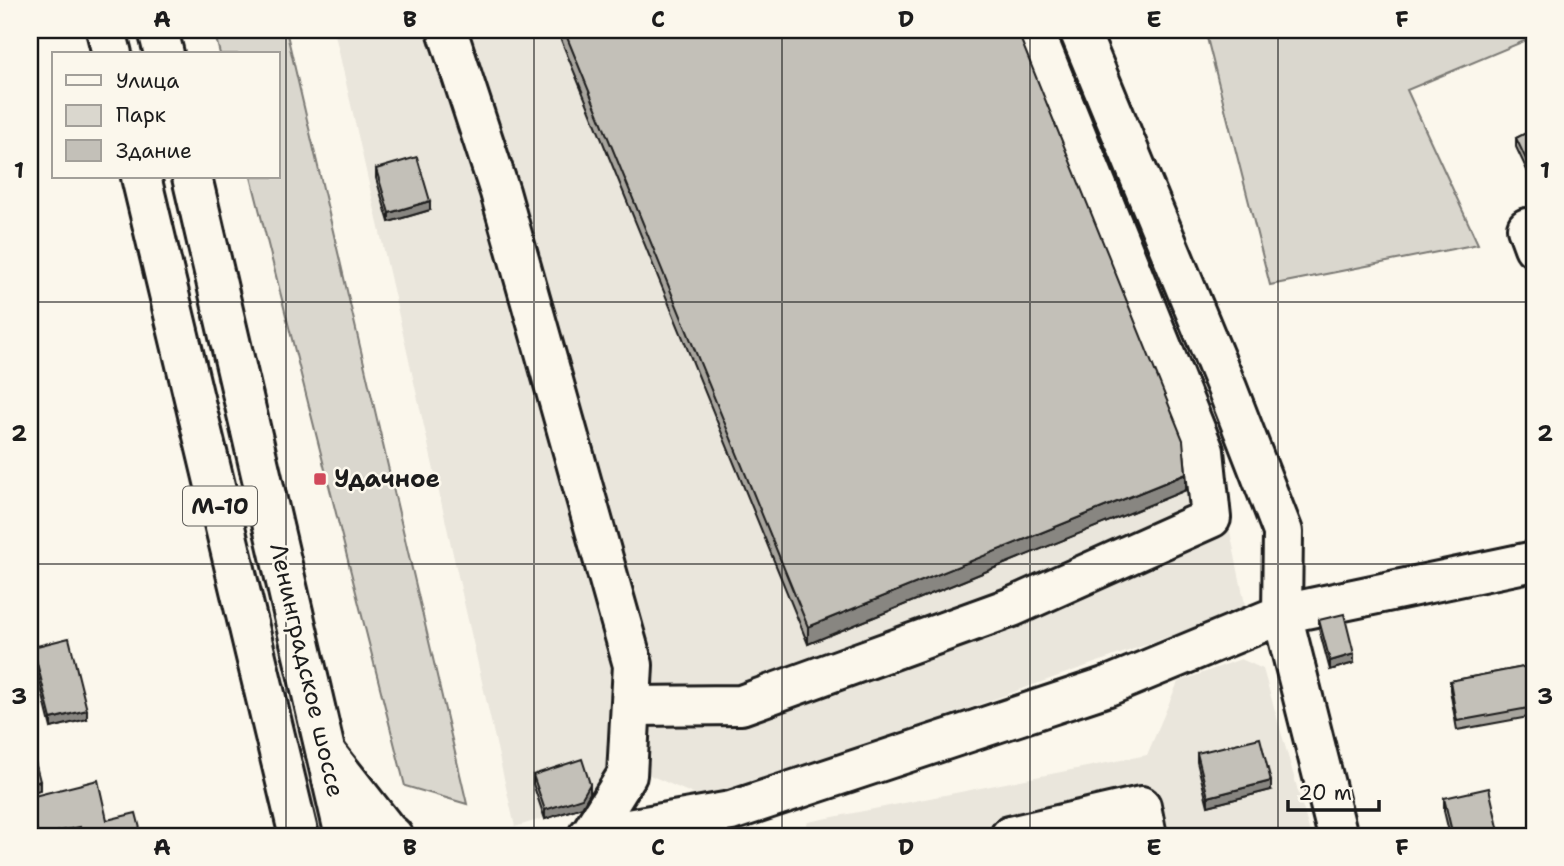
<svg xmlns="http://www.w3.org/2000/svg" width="1564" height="866" font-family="'Shantell Sans',sans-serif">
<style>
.built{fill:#eae6dc}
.green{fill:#dad7ce;stroke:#7b7a75;stroke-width:2}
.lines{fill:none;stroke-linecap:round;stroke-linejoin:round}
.minor-casing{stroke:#1c1c1c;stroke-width:44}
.highway-casing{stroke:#1c1c1c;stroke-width:44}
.minor{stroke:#fbf7ec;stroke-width:38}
.highway{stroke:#fbf7ec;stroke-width:38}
.wall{fill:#a8a59e;stroke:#1c1c1c;stroke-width:2}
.shaded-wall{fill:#888681;stroke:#1c1c1c;stroke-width:2}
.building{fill:#c3c0b8;stroke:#1c1c1c;stroke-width:2}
.grid{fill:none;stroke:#1c1c1c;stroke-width:2;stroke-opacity:0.55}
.poi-dot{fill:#d1495b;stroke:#fbf7ec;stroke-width:2.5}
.labels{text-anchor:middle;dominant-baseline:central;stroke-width:5;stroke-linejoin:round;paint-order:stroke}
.shield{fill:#fbf7ec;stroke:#5f5e5a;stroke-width:2}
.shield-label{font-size:23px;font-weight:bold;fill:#1c1c1c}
.poi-label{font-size:24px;font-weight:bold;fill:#1c1c1c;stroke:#fbf7ec;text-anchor:start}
.street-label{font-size:24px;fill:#1c1c1c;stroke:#fbf7ec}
.neatline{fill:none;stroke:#1c1c1c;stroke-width:2.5}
.grid-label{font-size:23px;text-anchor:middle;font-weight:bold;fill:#1c1c1c}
</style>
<rect width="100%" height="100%" fill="#fbf7ec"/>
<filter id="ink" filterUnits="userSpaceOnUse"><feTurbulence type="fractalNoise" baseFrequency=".0143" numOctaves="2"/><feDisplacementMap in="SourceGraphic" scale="14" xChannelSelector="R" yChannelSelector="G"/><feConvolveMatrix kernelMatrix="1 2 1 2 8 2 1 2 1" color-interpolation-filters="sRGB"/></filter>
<g filter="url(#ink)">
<g class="built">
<path d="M334,30h718l153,380 41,199 -537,192 -64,-28 -20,5 -34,16 2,9 -78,24z"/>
<path d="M1241,659l22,10 48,167h-513l10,-14 339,-67 31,-73z"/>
</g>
<g class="green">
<path d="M214,30h72l181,774 -62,-18 -154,-609h27v-123h-58z"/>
<path d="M1205,30h329v7l-127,53 71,154 -208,41z"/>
</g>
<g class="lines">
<defs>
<g id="minor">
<path d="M447,30l53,162 133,473 -6,110 -38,61"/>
<path d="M1527,228l7,19"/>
<path d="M631,706l110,-1 271,-98 199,-89 -7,-67 -170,-421"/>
<path d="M326,753l61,78 6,5"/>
<path d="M588,836l143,-25 377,-125 174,-72 1,-82 -56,-144 -148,-358"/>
<path d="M1010,836l131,-30 6,30"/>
<path d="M1338,836l-56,-222 252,-53"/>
</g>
<g id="highway">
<path d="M106,30l6,24"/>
<path d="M158,30l6,24"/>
<path d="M141,177l158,659"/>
<path d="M192,177l153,659"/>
</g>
</defs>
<use href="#minor" class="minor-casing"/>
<use href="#highway" class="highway-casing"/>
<use href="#minor" class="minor"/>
<use href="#highway" class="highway"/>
</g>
<g class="wall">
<path d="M557,30h460l169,460 -378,154z"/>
<path d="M1534,129v56l-18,-38v-9z"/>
<path d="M376,169l54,41 -41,12 -13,-44z"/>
<path d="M1319,620l35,43 -24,7 -11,-41z"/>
<path d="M33,647l54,72 -36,9 -18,-72z"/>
<path d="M1534,665v51l-77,14 -7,-40v-9z"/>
<path d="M1197,753l74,37 -63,16 -11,-44z"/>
<path d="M533,775l57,18 -8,14 -37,12 -12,-35z"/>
<path d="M30,797l77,23 35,16h-106l-6,-24z"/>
<path d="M1444,798l56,38h-50l-6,-25z"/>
</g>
<g class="shaded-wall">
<path d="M430,201v9l-41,12v-9z"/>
<rect x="30" y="440" width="2" height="9"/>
<path d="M1186,474v16l-378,154v-17z"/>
<path d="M1354,654v9l-24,7v-9z"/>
<path d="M87,710v9l-36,9v-9z"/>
<path d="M40,781v9l-10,3v-9z"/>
<path d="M1271,781v9l-63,16v-9z"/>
<path d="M590,784v9l-8,14 -37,12v-9z"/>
<path d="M80,827v9h-41z"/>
</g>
<g class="building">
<path d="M564,30h453l166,410 3,34 -378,153z"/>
<path d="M1534,129v47l-18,-38z"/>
<path d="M417,157l13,44 -41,12 -13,-44z"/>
<path d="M1344,614l10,40 -24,7 -11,-41z"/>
<path d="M69,638l18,72 -36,9 -18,-72z"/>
<path d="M1534,665v42l-77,14 -7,-40z"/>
<path d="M1260,738l11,43 -63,16 -11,-44z"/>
<path d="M32,750l8,31 -10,3v-33z"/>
<path d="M582,759l8,25 -8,14 -37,12 -12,-35z"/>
<path d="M98,780l9,40 29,-7 6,23h-60l-2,-9 -42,9 -8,-33v-6z"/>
<path d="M1489,788l11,48h-47l-9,-38z"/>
</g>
</g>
<path class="grid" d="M286,30v806M534,30v806M782,30v806M1030,30v806M1278,30v806M30,302h1504M30,564h1504"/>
<rect class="poi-dot" x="313" y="472" width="14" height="14" rx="3.5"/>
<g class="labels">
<rect class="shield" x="183" y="486.5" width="74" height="39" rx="5"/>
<g class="shield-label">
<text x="220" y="506">М-10</text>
</g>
<g class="poi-label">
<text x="334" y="479">Удачное</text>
</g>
<g class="street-label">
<text transform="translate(307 670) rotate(77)">Ленинградское шоссе</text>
</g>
</g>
<rect width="1564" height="866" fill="none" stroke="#fbf7ec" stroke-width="77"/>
<rect x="52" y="52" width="228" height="126" fill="#fbf7ec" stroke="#a29f99" stroke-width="2"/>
<rect x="66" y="75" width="35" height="10" fill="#fbf7ec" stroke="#a29f99" stroke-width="2"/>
<text x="116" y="88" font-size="21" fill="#1c1c1c">Улица</text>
<rect x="66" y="105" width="35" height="21" fill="#dad7ce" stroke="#a29f99" stroke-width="2"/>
<text x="116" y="122" font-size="21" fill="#1c1c1c">Парк</text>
<rect x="66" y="140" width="35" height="21" fill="#c3c0b8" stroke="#a29f99" stroke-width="2"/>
<text x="116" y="158" font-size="21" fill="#1c1c1c">Здание</text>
<path d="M1288 800v10h91v-10" fill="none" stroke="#1c1c1c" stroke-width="3.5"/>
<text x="1298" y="800" font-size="21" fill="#1c1c1c" stroke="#fbf7ec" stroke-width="5" paint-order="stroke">20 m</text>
<rect x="38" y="38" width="1488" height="790" class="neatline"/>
<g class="grid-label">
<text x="162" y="27">A</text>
<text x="410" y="27">B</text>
<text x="658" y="27">C</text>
<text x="906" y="27">D</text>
<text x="1154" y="27">E</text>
<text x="1402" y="27">F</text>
<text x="19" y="178">1</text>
<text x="1545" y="178">1</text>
<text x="19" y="441">2</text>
<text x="1545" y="441">2</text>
<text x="19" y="704">3</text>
<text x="1545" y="704">3</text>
<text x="162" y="855">A</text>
<text x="410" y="855">B</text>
<text x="658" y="855">C</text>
<text x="906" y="855">D</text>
<text x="1154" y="855">E</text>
<text x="1402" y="855">F</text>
</g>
</svg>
